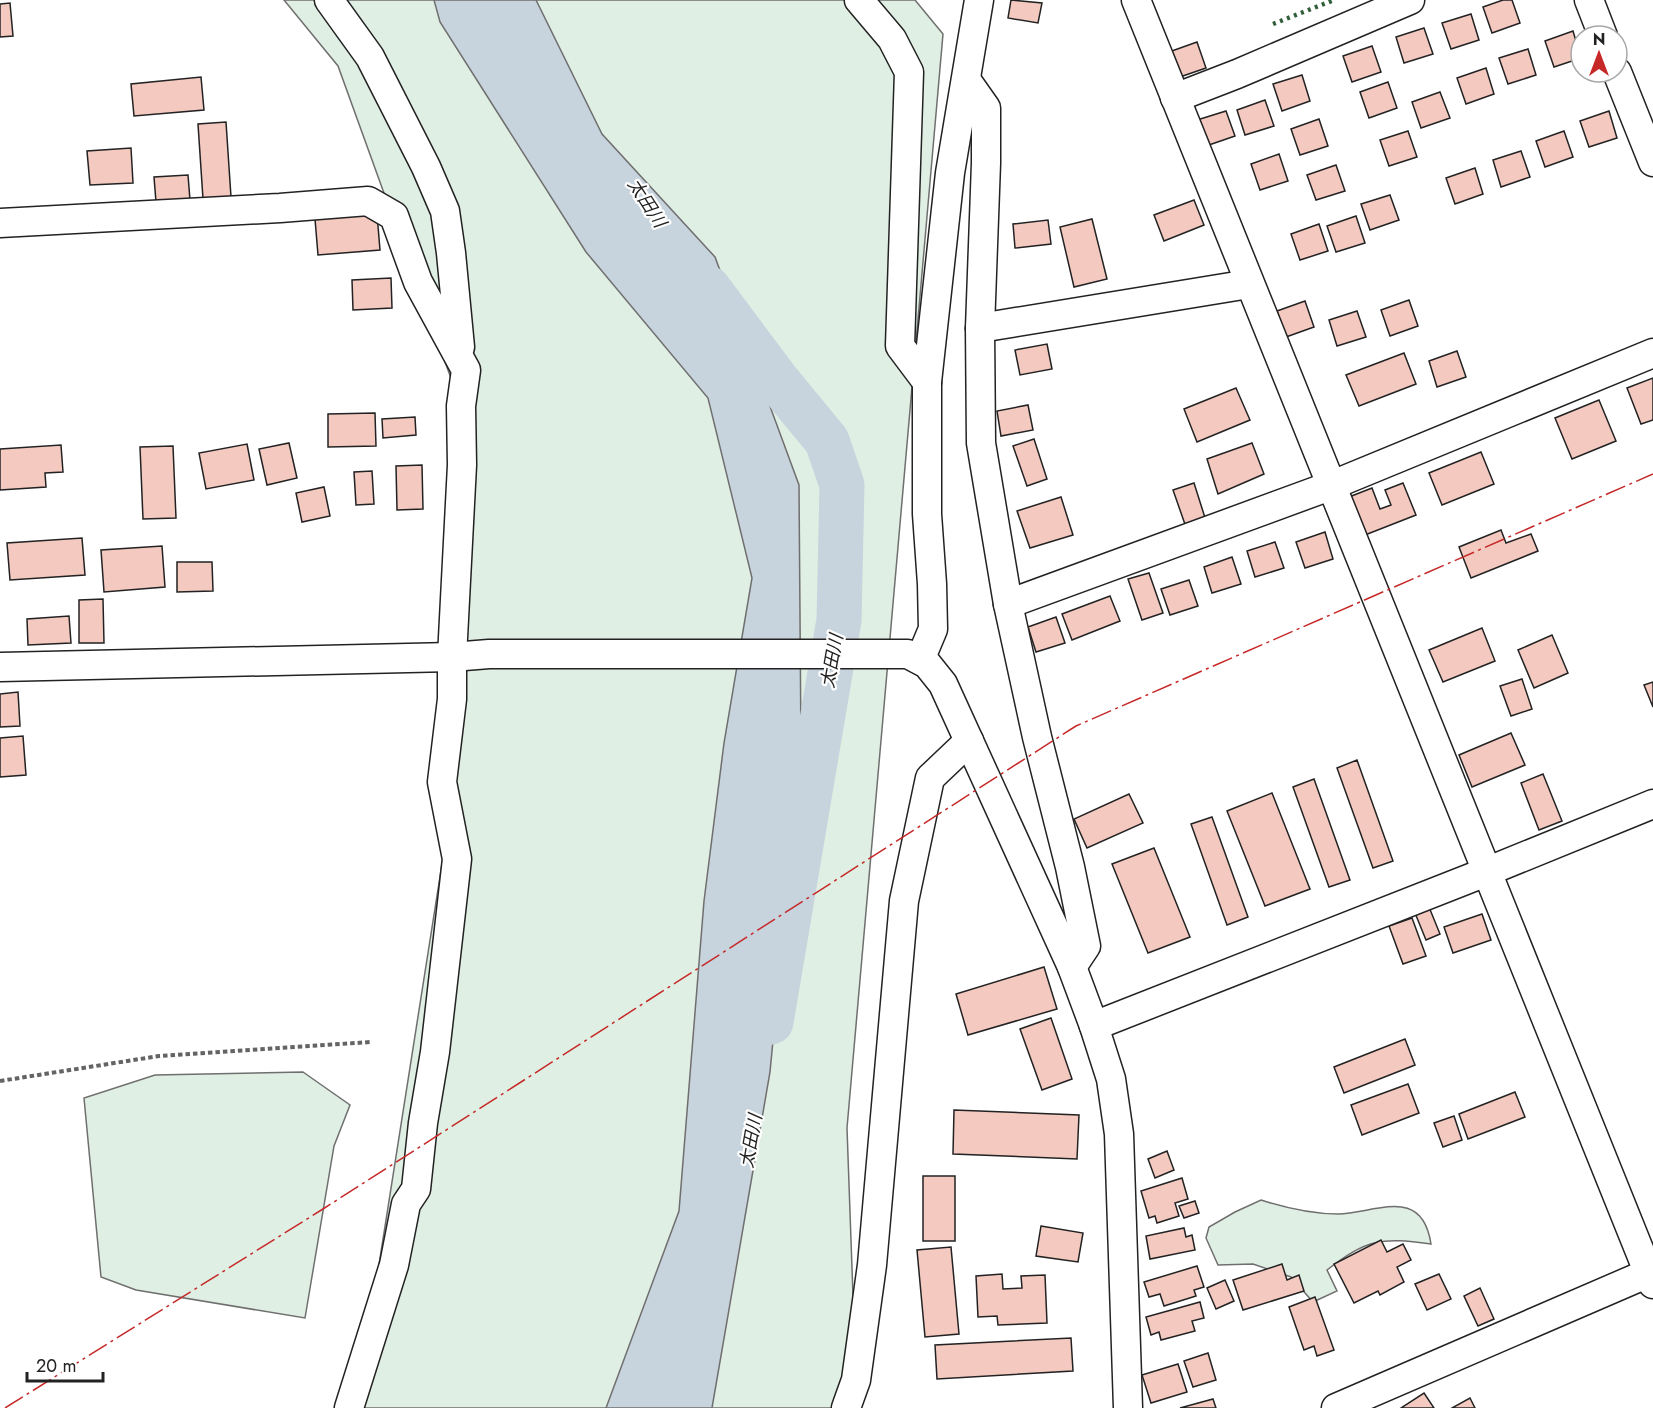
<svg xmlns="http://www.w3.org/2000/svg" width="1653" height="1408" font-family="Jost,'Noto Sans JP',sans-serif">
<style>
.green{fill:#e0efe3;stroke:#6f6f6f;stroke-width:1.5}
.water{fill:#c7d3dd;stroke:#6f6f6f;stroke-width:1.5}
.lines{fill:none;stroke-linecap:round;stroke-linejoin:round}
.river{stroke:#c7d3dd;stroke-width:45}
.building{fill:#f3c9c0;stroke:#222;stroke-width:1.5}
.minor-casing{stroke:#222;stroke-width:31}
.path{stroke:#646464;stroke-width:4;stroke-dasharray:4.5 3;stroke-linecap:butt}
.minor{stroke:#fff;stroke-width:28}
.hedge{stroke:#2f5e38;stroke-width:4.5;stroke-dasharray:3 4.5;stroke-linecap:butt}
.power{stroke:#c62828;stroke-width:1.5;stroke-dasharray:21 4.5 3 4.5;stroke-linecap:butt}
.labels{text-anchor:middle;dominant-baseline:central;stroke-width:4.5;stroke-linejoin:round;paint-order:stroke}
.water-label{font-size:18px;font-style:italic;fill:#222;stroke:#fff}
</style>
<rect width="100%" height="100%" fill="#fff"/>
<g class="green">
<path d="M284,0h631l28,34 -96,1094 9,252 -10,28h-501l19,-48 89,-566 8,-388 -123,-340z"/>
<path d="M303,1072l47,33 -16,41 -29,172 -169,-28 -35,-13 -17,-179 71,-23z"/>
<path d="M1261,1200c25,8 51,14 77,14 38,-1 84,-29 93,30 -50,-7 -64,-5 -104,26l10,21 -24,11 -22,-25 -38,-13 -35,1 -12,-27 3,-11 26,-15z"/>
</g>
<path class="water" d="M434,0h102l66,134 113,123 84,228 2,263 -31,324 -58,336h-106l73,-197 25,-310 20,-158 28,-165 -44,-180 -122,-146 -146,-230z"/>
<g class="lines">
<path class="river" d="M708,288l68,91 51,62 15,44 -3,135 -68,402"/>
</g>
<g class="building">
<path d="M1011,0l31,3 -4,20 -30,-5z"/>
<path d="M1503,0h9l8,23 -28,10 -9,-26z"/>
<path d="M10,3l3,33 -13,1v-33z"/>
<path d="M1471,14l8,26 -28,9 -9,-26z"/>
<path d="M1424,28l9,26 -29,9 -8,-26z"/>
<path d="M1573,31l8,27 -27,9 -9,-26z"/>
<path d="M1197,42l9,26 -29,10 -8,-26z"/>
<path d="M1372,46l9,26 -29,10 -9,-26z"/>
<path d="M1528,49l8,26 -28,9 -9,-26z"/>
<path d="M1486,68l8,26 -28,10 -9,-26z"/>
<path d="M1302,75l8,26 -28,10 -9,-27z"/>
<path d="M201,77l3,33 -70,6 -3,-32z"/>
<path d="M1388,82l9,26 -28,10 -9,-26z"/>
<path d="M1440,92l10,26 -29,10 -9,-26z"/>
<path d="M1265,100l9,26 -29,9 -8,-25z"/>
<path d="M1226,111l9,25 -29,10 -9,-26z"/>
<path d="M1609,111l8,27 -28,9 -9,-26z"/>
<path d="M1319,119l9,27 -28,9 -9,-26z"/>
<path d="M226,122l5,75 -28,2 -5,-75z"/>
<path d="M1408,131l9,26 -28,9 -9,-26z"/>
<path d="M1564,131l9,26 -28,10 -9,-26z"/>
<path d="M131,148l2,35 -43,2 -3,-34z"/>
<path d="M1521,151l9,26 -29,10 -8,-27z"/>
<path d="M1279,154l9,27 -28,9 -9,-26z"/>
<path d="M1336,165l9,26 -29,9 -9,-25z"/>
<path d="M1475,168l8,26 -28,10 -9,-26z"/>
<path d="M188,175l2,25 -34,2 -2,-25z"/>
<path d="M1390,195l9,25 -29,10 -9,-26z"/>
<path d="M1194,200l10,25 -40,16 -10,-26z"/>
<path d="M377,214l3,36 -62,5 -3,-36z"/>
<path d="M1356,216l9,27 -29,9 -9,-26z"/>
<path d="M1092,219l15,60 -33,8 -14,-60z"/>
<path d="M1048,220l3,24 -36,4 -2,-24z"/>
<path d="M1319,224l9,27 -28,9 -9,-26z"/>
<path d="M391,278l1,30 -39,2 -1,-30z"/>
<path d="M1409,300l9,26 -28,10 -9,-26z"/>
<path d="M1305,301l9,26 -28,10 -9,-26z"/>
<path d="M1357,311l9,26 -29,9 -8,-26z"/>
<path d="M1047,344l5,25 -32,6 -5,-25z"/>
<path d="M1457,351l9,26 -29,10 -8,-26z"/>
<path d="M1404,353l12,31 -57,22 -13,-31z"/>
<path d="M1653,378v42l-12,4 -14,-36z"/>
<path d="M1236,388l14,32 -53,22 -13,-33z"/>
<path d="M1599,400l17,41 -44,18 -17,-41z"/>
<path d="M1028,405l5,25 -32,6 -4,-25z"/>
<path d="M375,413l1,33 -48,1v-33z"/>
<path d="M415,417l1,18 -33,3 -1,-19z"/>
<path d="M1034,439l13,40 -20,7 -14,-40z"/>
<path d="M289,443l8,35 -30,7 -8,-36z"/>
<path d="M1252,443l12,31 -46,20 -11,-35z"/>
<path d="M247,444l7,36 -48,9 -7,-36z"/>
<path d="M61,445l2,27 -18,1 1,14 -46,3v-41z"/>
<path d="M173,446l3,72 -33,1 -3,-72z"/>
<path d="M1481,452l13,32 -52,21 -13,-32z"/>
<path d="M422,465l1,44 -26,1 -1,-44z"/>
<path d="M372,471l2,33 -18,1 -2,-33z"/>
<path d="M1194,483l13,41 -20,6 -14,-40z"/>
<path d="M1403,483l13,32 -51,20 -16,-38 23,-9 8,21 11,-4 -6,-15z"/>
<path d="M324,487l6,29 -28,6 -6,-29z"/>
<path d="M1061,497l12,38 -43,13 -13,-37z"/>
<path d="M1501,530l5,13 25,-9 7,17 -67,27 -12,-31z"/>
<path d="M1325,532l8,27 -28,9 -9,-26z"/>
<path d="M82,538l3,37 -75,5 -3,-37z"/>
<path d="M1275,542l9,26 -29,9 -8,-26z"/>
<path d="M162,546l3,41 -61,5 -3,-42z"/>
<path d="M1232,557l9,27 -29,9 -8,-26z"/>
<path d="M177,562h35l1,29 -36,1z"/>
<path d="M1149,573l14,40 -21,7 -14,-41z"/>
<path d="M1189,580l9,26 -28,9 -9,-26z"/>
<path d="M1110,596l10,25 -48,19 -10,-26z"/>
<path d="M103,599l1,44h-25v-43z"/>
<path d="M69,616l2,27 -43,2 -1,-26z"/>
<path d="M1056,617l9,26 -29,9 -8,-25z"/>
<path d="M1482,628l13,33 -52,21 -14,-32z"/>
<path d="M1552,635l16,38 -34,15 -16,-38z"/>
<path d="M1522,679l10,30 -21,7 -11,-30z"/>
<path d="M1653,682v25l-9,-22z"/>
<path d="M18,692l2,34 -20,1v-33z"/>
<path d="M1511,733l14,32 -53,22 -13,-32z"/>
<path d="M23,736l3,39 -26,2v-39z"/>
<path d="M1357,760l36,101 -20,7 -36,-100z"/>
<path d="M1543,774l19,47 -23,9 -18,-47z"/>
<path d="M1314,779l36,101 -21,7 -36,-100z"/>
<path d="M1272,793l38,96 -45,17 -38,-95z"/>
<path d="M1129,794l14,29 -56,25 -13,-29z"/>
<path d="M1212,817l36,100 -21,8 -36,-101z"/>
<path d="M1154,848l36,89 -42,16 -36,-89z"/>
<path d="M1429,907l11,27 -14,6 -11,-27z"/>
<path d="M1482,914l9,26 -38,13 -9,-26z"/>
<path d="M1412,918l14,38 -23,8 -14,-38z"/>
<path d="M1044,967l13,42 -89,26 -12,-41z"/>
<path d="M1051,1018l21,61 -30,11 -22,-61z"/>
<path d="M1405,1039l10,26 -71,28 -10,-26z"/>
<path d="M1408,1084l11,29 -57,22 -11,-30z"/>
<path d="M1515,1092l10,25 -57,22 -9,-25z"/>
<path d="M954,1110l125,5 -2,44 -124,-5z"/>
<path d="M1454,1116l8,24 -19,7 -9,-24z"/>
<path d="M1167,1151l7,19 -19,8 -7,-19z"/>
<rect x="923" y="1176" width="32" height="65"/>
<path d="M1182,1178l6,21 -13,4 4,13 -22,7 -2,-7 -6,2 -8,-27z"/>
<path d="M1195,1201l4,12 -15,5 -5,-12z"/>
<path d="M1041,1226l42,7 -5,29 -42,-6z"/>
<path d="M1184,1228l2,9 6,-2 3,15 -45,9 -4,-23z"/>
<path d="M1381,1240l6,12 16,-8 8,16 -14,7 7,15 -24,13 -2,-4 -24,12 -20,-39z"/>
<path d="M951,1247l8,87 -34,3 -8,-87z"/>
<path d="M1282,1264l5,16 12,-5 5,16 -61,19 -10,-30z"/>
<path d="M1197,1266l7,21 -10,3 2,6 -32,10 -4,-12 -11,3 -5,-15z"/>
<path d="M1002,1274l1,15 19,-1 -1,-12 24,-1 2,48 -49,2 -1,-9 -19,1 -2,-41z"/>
<path d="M1439,1274l12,25 -24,11 -12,-26z"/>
<path d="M1225,1280l9,21 -18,8 -9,-21z"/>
<path d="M1480,1288l14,31 -16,7 -14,-30z"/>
<path d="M1315,1297l19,53 -17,6 -3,-10 -10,4 -15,-43z"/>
<path d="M1200,1302l4,16 -12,3 3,10 -34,9 -2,-8 -8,3 -5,-18z"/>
<path d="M1071,1338l2,33 -136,8 -2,-34z"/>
<path d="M1208,1353l8,27 -23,7 -9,-26z"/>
<path d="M1178,1364l9,28 -36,11 -9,-28z"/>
<path d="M1424,1393l10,15h-33z"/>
<path d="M1470,1398l5,10h-23z"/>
<path d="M1213,1399l3,9h-36z"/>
</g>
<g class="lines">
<defs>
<g id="minor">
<path d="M329,0l41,57 56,110 19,44 6,42 9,94"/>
<path d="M859,0l33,39 17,33 -9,274 27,36"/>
<path d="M1136,0l517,1284"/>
<path d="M1589,0l14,36"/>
<path d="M1617,72l36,90"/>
<path d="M967,81l19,27v55l-6,165 1,115 27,161 29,133 33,130 16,79 -14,21"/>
<path d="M1175,98l62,-24 173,-74"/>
<path d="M0,223l280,-15 88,-7 26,15 24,66 48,88 -5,36 1,59 -10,192v42l-10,83 15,77 -22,193 -12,71 -7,66 -10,15 -12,61 -45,143"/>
<path d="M980,328l269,-44"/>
<path d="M1008,604l322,-118 323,-133"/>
<path d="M920,660l13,-31 -1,-45 -5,-70v-132l23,-209 29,-173"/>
<path d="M0,667l452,-10 37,-3h419l19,10 16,20 129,283 22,59 17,53 8,55 9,274"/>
<path d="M1094,1026l392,-154 167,-68"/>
<path d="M846,1408l10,-28 16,-115 32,-364 26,-123 39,-37"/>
<path d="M1336,1408l317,-137"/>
</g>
</defs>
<use href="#minor" class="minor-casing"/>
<path class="path" d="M0,1081l159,-25 212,-14"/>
<use href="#minor" class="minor"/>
<path class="hedge" d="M1273,24l61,-24"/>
<path class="power" d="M5,1408l318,-199 753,-483 577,-252"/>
</g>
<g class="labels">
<g class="water-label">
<text transform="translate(647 203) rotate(57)">太田川</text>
<text transform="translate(832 661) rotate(-80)">太田川</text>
<text transform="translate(751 1141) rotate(-80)">太田川</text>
</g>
</g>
<g transform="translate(1599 54)"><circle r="28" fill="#ffffff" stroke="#a7a7a7" stroke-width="1.5"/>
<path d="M0-4.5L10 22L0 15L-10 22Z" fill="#c62828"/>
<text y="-9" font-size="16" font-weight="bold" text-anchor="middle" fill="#222222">N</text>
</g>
<path d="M27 1372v9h76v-9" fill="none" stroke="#222222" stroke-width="3"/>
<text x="36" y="1372" font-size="18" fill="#222222" stroke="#ffffff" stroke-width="4.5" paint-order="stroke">20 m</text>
</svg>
